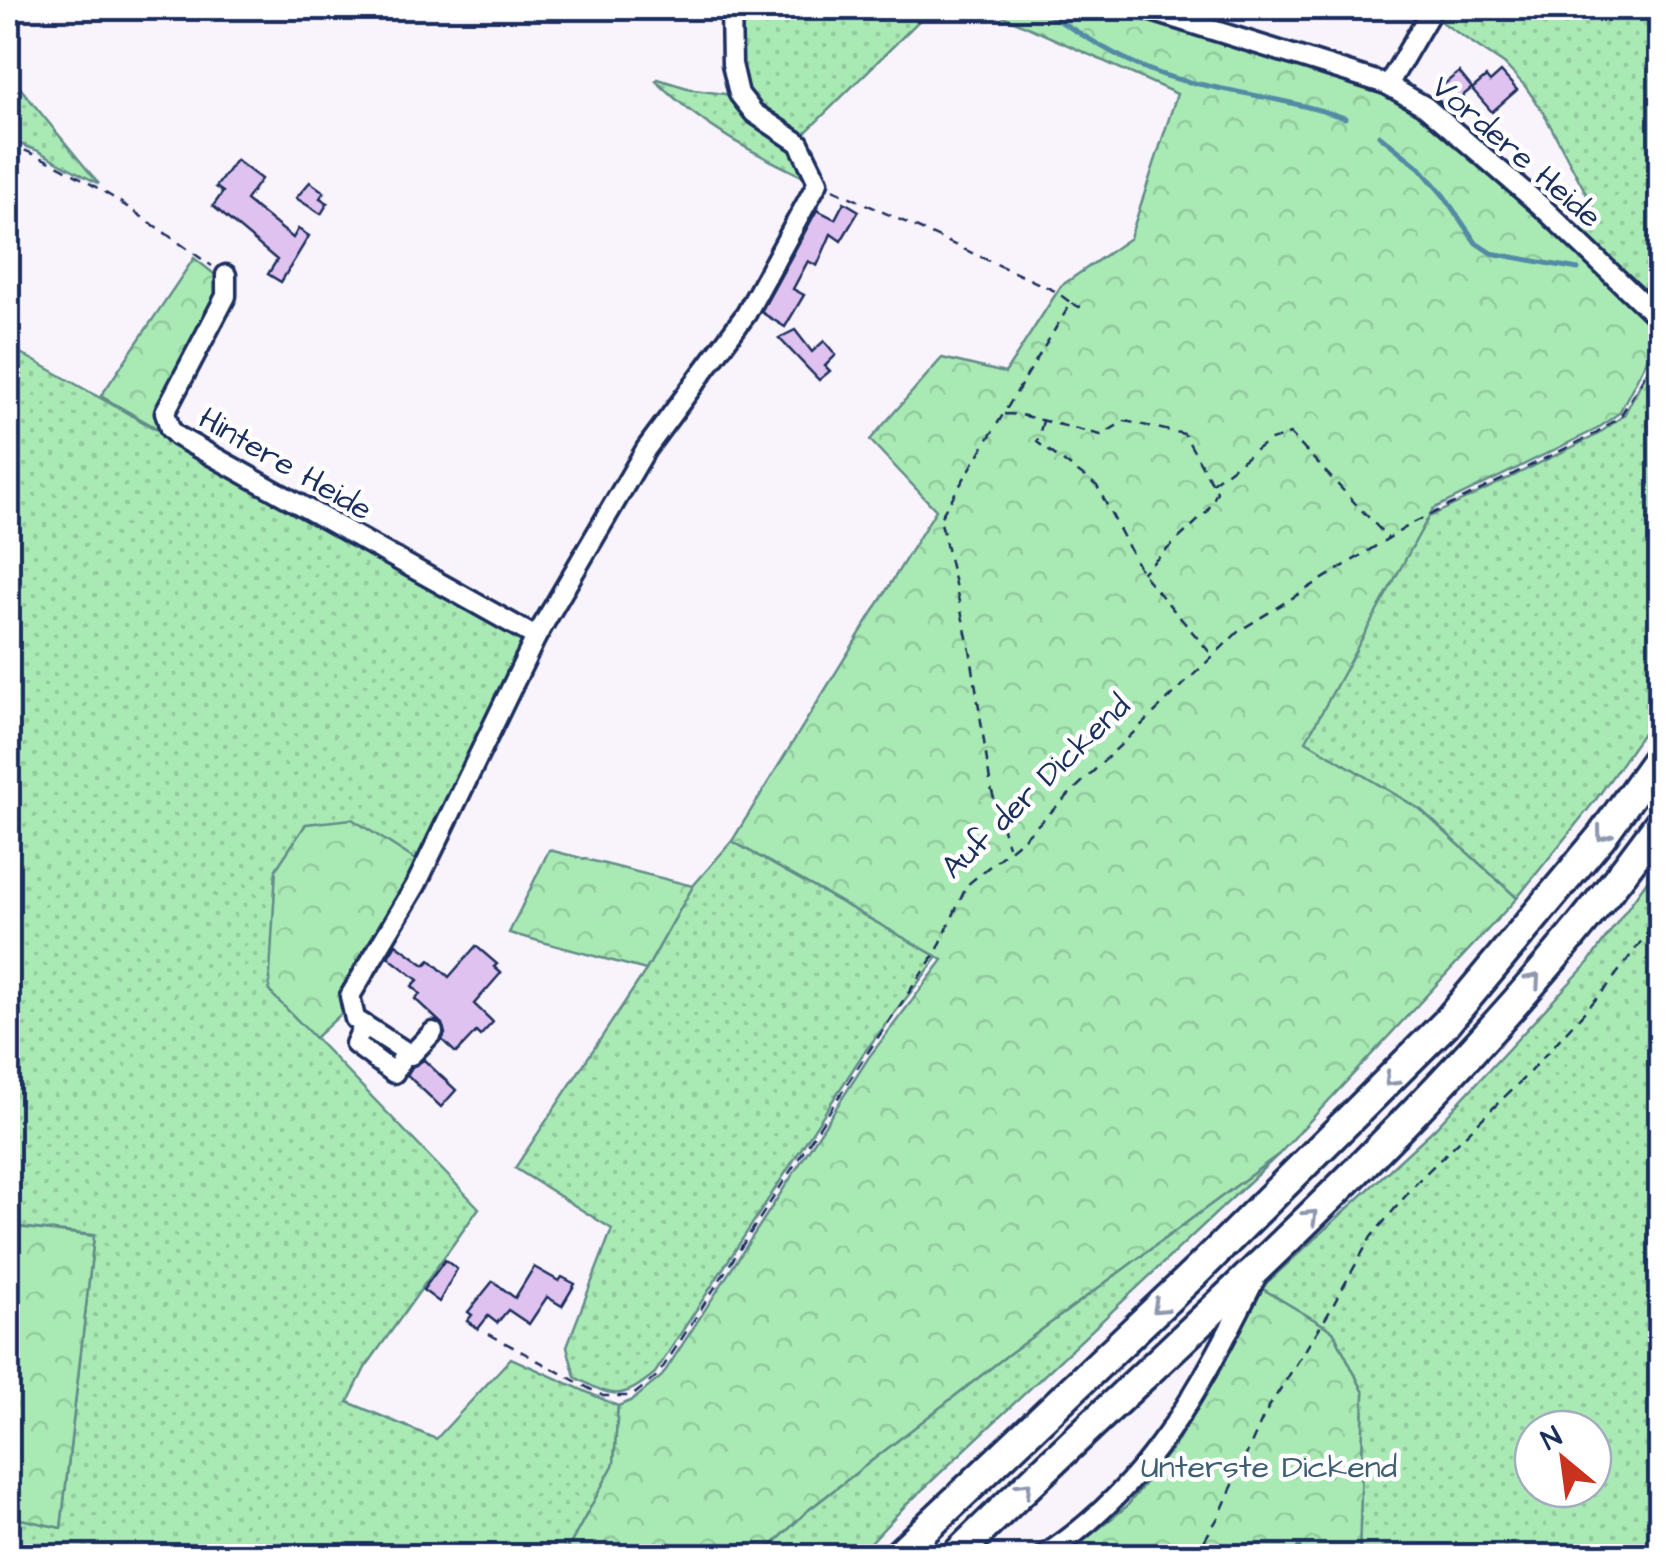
<svg xmlns="http://www.w3.org/2000/svg" width="1668" height="1564" font-family="'Architects Daughter',sans-serif">
<style>
.grass{fill:url(#grass-dots);stroke:#628c89;stroke-width:2.5;fill-rule:evenodd}
.forest{fill:url(#forest-crowns);stroke:#628c89;stroke-width:2.5}
.lines{fill:none;stroke-linecap:round;stroke-linejoin:round}
.stream{stroke:#538ba5;stroke-width:5}
.building{fill:#dfc2ef;stroke:#1b2f5e;stroke-width:2.5}
.minor-casing{stroke:#1b2f5e;stroke-width:25}
.highway-casing{stroke:#1b2f5e;stroke-width:35}
.path{stroke:#1b2f5e;stroke-width:2.5;stroke-dasharray:10 8;stroke-linecap:butt}
.minor{stroke:#fff;stroke-width:18}
.highway{stroke:#fff;stroke-width:28}
.oneway{stroke:#8d97ae}
.labels{text-anchor:middle;stroke-width:9;stroke-linejoin:round;paint-order:stroke}
.street-label{font-size:32px;fill:#1b2f5e;stroke:#fff}
.park-label{font-size:32px;fill:#3e5e74;stroke:#fff}
</style>
<defs>
<pattern id="grass-dots" width="8" height="8" patternUnits="userSpaceOnUse" patternTransform="scale(2.5)"><rect width="8" height="8" fill="#a9eab4"/><path d="M2 2h.1M6 6h.1" fill="none" stroke="#91c99d" stroke-width="1.8" stroke-linecap="round"/></pattern>
<pattern id="forest-crowns" width="20" height="18" patternUnits="userSpaceOnUse" patternTransform="scale(2.5)"><rect width="20" height="18" fill="#a9eab4"/><path d="M2 6a3 3 0 1 1 6 0M12 15a3 3 0 1 1 6 0" fill="none" stroke="#91c99d"/></pattern>
</defs>
<rect width="100%" height="100%" fill="#f9f3fc"/>
<filter id="ink" filterUnits="userSpaceOnUse"><feTurbulence type="fractalNoise" baseFrequency=".01" numOctaves="2"/><feDisplacementMap in="SourceGraphic" scale="20" xChannelSelector="R" yChannelSelector="G"/><feConvolveMatrix kernelMatrix="1 2 1 2 8 2 1 2 1" color-interpolation-filters="sRGB"/></filter>
<g filter="url(#ink)">
<g class="grass">
<polygon points="733,8 932,8 800,138 769,120 741,89"/>
<polygon points="1443,8 1660,8 1660,306 1579,232 1596,212 1543,112 1525,86 1504,64 1437,19"/>
<polygon points="8,73 99,184 36,150 8,140"/>
<path d="M658,79L694,90L732,95L794,147L808,179C746,149 707,130 656,81Z"/>
<polygon points="8,346 530,640 421,864 269,990 479,1208 365,1368 348,1402 436,1439 511,1358 618,1406 614,1464 564,1556 8,1556 8,1516 61,1528 94,1235 8,1226"/>
<polygon points="1660,347 1660,709 1597,798 1517,898 1421,810 1305,741 1427,518 1597,435 1624,415"/>
<path d="M732,841L938,957L863,1054L655,1373C621,1401 613,1398 575,1377L567,1346L612,1229L515,1168L646,970L693,886Z"/>
<path d="M1660,863V1556H1359L1364,1393L1333,1331L1261,1288L1435,1128L1588,963ZM1533,1429H1593V1489H1533Z"/>
<polygon points="1279,1154 904,1507 858,1556 761,1556 807,1511 1010,1353"/>
</g>
<g class="forest">
<polygon points="985,8 1127,8 1387,90 1423,112 1660,316 1660,335 1619,413 1597,429 1433,509 1306,741 1421,810 1517,898 1279,1154 1010,1353 807,1511 761,1556 564,1556 614,1464 618,1406 633,1400 662,1376 869,1057 943,960 732,841 936,510 870,440 942,358 1005,373 1061,286 1130,238 1177,94"/>
<polygon points="194,258 218,277 221,290 195,349 167,434 101,396"/>
<polygon points="352,819 428,868 340,1015 315,1038 269,991 276,869 306,824"/>
<polygon points="549,850 693,886 646,970 509,933"/>
<polygon points="8,1226 94,1236 61,1528 8,1516"/>
<polygon points="1261,1288 1333,1331 1364,1393 1359,1556 1065,1556 1127,1506 1177,1442"/>
</g>
<g class="lines">
<g class="stream">
<path d="M1038,8C1083,34 1126,66 1177,79C1233,93 1290,99 1345,118"/>
<polyline points="1379,135 1420,168 1444,196 1476,243 1491,253 1578,269"/>
<polyline points="1296,1556 1299,1547"/>
</g>
</g>
<g class="building">
<polygon points="1459,72 1472,88 1447,109 1432,94"/>
<polygon points="1501,72 1517,90 1492,112 1472,89 1486,77 1490,82"/>
<polygon points="236,160 261,179 246,200 293,238 298,229 309,236 281,282 268,274 277,260 213,206 223,192 216,187"/>
<polygon points="310,182 324,192 320,198 328,203 321,214 296,198"/>
<polygon points="844,202 859,211 841,241 831,234 817,266 808,261 793,289 804,295 785,327 761,312 817,210 835,219"/>
<polygon points="795,330 812,352 824,341 836,355 825,366 830,371 819,380 779,338"/>
<polygon points="396,944 425,965 430,960 449,977 476,946 497,964 494,967 501,973 474,1004 493,1022 480,1036 476,1032 456,1053 442,1040 445,1034 442,1024 415,999 420,994 412,986 418,980 388,957"/>
<polygon points="424,1060 456,1090 441,1107 407,1075 412,1067"/>
<polygon points="445,1260 457,1269 439,1302 423,1290"/>
<polygon points="534,1267 559,1281 562,1277 575,1284 562,1306 547,1297 529,1324 508,1310 497,1323 488,1316 478,1329 467,1321 472,1315 468,1312 493,1281 515,1298"/>
</g>
<g class="lines">
<g class="minor-casing">
<g id="minor">
<polyline points="1142,8 1386,84 1426,107 1541,206 1660,320"/>
<polyline points="1388,85 1433,8"/>
<polyline points="226,275 226,296 165,412 170,429 177,436 536,637"/>
<polyline points="364,1025 355,1044 394,1073 406,1052"/>
<polyline points="433,1032 411,1055 355,1019 350,996 416,885 536,637 646,449 746,314 818,182 799,143 754,113 739,94 732,64 731,8"/>
<path d="M1043,1556C1148,1489 1201,1387 1255,1279"/>
</g>
</g>
<g class="highway-casing">
<g id="highway">
<polyline points="897,1556 1198,1270 1446,1023 1601,837 1660,755"/>
<path d="M955,1556C1197,1318 1461,1099 1660,822"/>
</g>
</g>
<g class="path">
<path d="M8,144C82,170 147,221 212,266"/>
<polyline points="833,189 1055,291 1071,303 940,518 971,655 991,788 1008,846"/>
<polyline points="1072,303 1079,307 1084,305"/>
<polyline points="1004,414 1021,415 1101,435 1125,421 1184,434 1217,492 1207,512 1142,573"/>
<polyline points="1043,421 1037,442 1097,486 1142,573 1212,655"/>
<polyline points="1212,483 1268,441 1290,434 1388,538"/>
<polyline points="489,1334 603,1396 632,1396 658,1375 866,1055 937,951 967,885 1024,838 1239,631 1413,523 1597,433 1621,415 1660,350"/>
<polyline points="1195,1556 1219,1516 1265,1413 1327,1316 1371,1237 1419,1180 1525,1077 1607,987 1660,916"/>
</g>
<use href="#minor" class="minor"/>
<use href="#highway" class="highway"/>
</g>
<defs><path id="oneway-chevron" d="M-2-3.5L2.5 0L-2 3.5" fill="none" stroke-width="1.6" stroke-linecap="round" stroke-linejoin="round" transform="scale(2.5)"/></defs>
<g class="oneway">
<use href="#oneway-chevron" transform="translate(1603 834) rotate(127)"/>
<use href="#oneway-chevron" transform="translate(1534 980) rotate(-49)"/>
<use href="#oneway-chevron" transform="translate(1391 1080) rotate(134)"/>
<use href="#oneway-chevron" transform="translate(1311 1216) rotate(-44)"/>
<use href="#oneway-chevron" transform="translate(1159 1307) rotate(137)"/>
<use href="#oneway-chevron" transform="translate(1025 1488) rotate(-45)"/>
</g>
</g>
<g class="labels">
<g class="street-label">
<text transform="translate(1517 151) rotate(41)" y="11">Vordere Heide</text>
<text transform="translate(286 463) rotate(30)" y="11">Hintere Heide</text>
<text transform="translate(1035 786) rotate(-44)" y="11">Auf der Dickend</text>
</g>
<g class="park-label">
<text x="1269" y="1477">Unterste Dickend</text>
</g>
</g>
<rect width="1668" height="1564" fill="none" stroke="#fff" stroke-width="40"/>
<rect x="20" y="20" width="1628" height="1524" fill="none" stroke="#1b2f5e" stroke-width="4" filter="url(#ink)"/>
<g transform="translate(1563 1459) rotate(331)"><circle r="48" fill="#ffffff" stroke="#a4acbf" stroke-width="2.5"/>
<path d="M0-8L18 38L0 25L-18 38Z" fill="#c8321e"/>
<text y="-15" font-size="28" font-weight="bold" text-anchor="middle" fill="#1b2f5e">N</text>
</g>
</svg>
